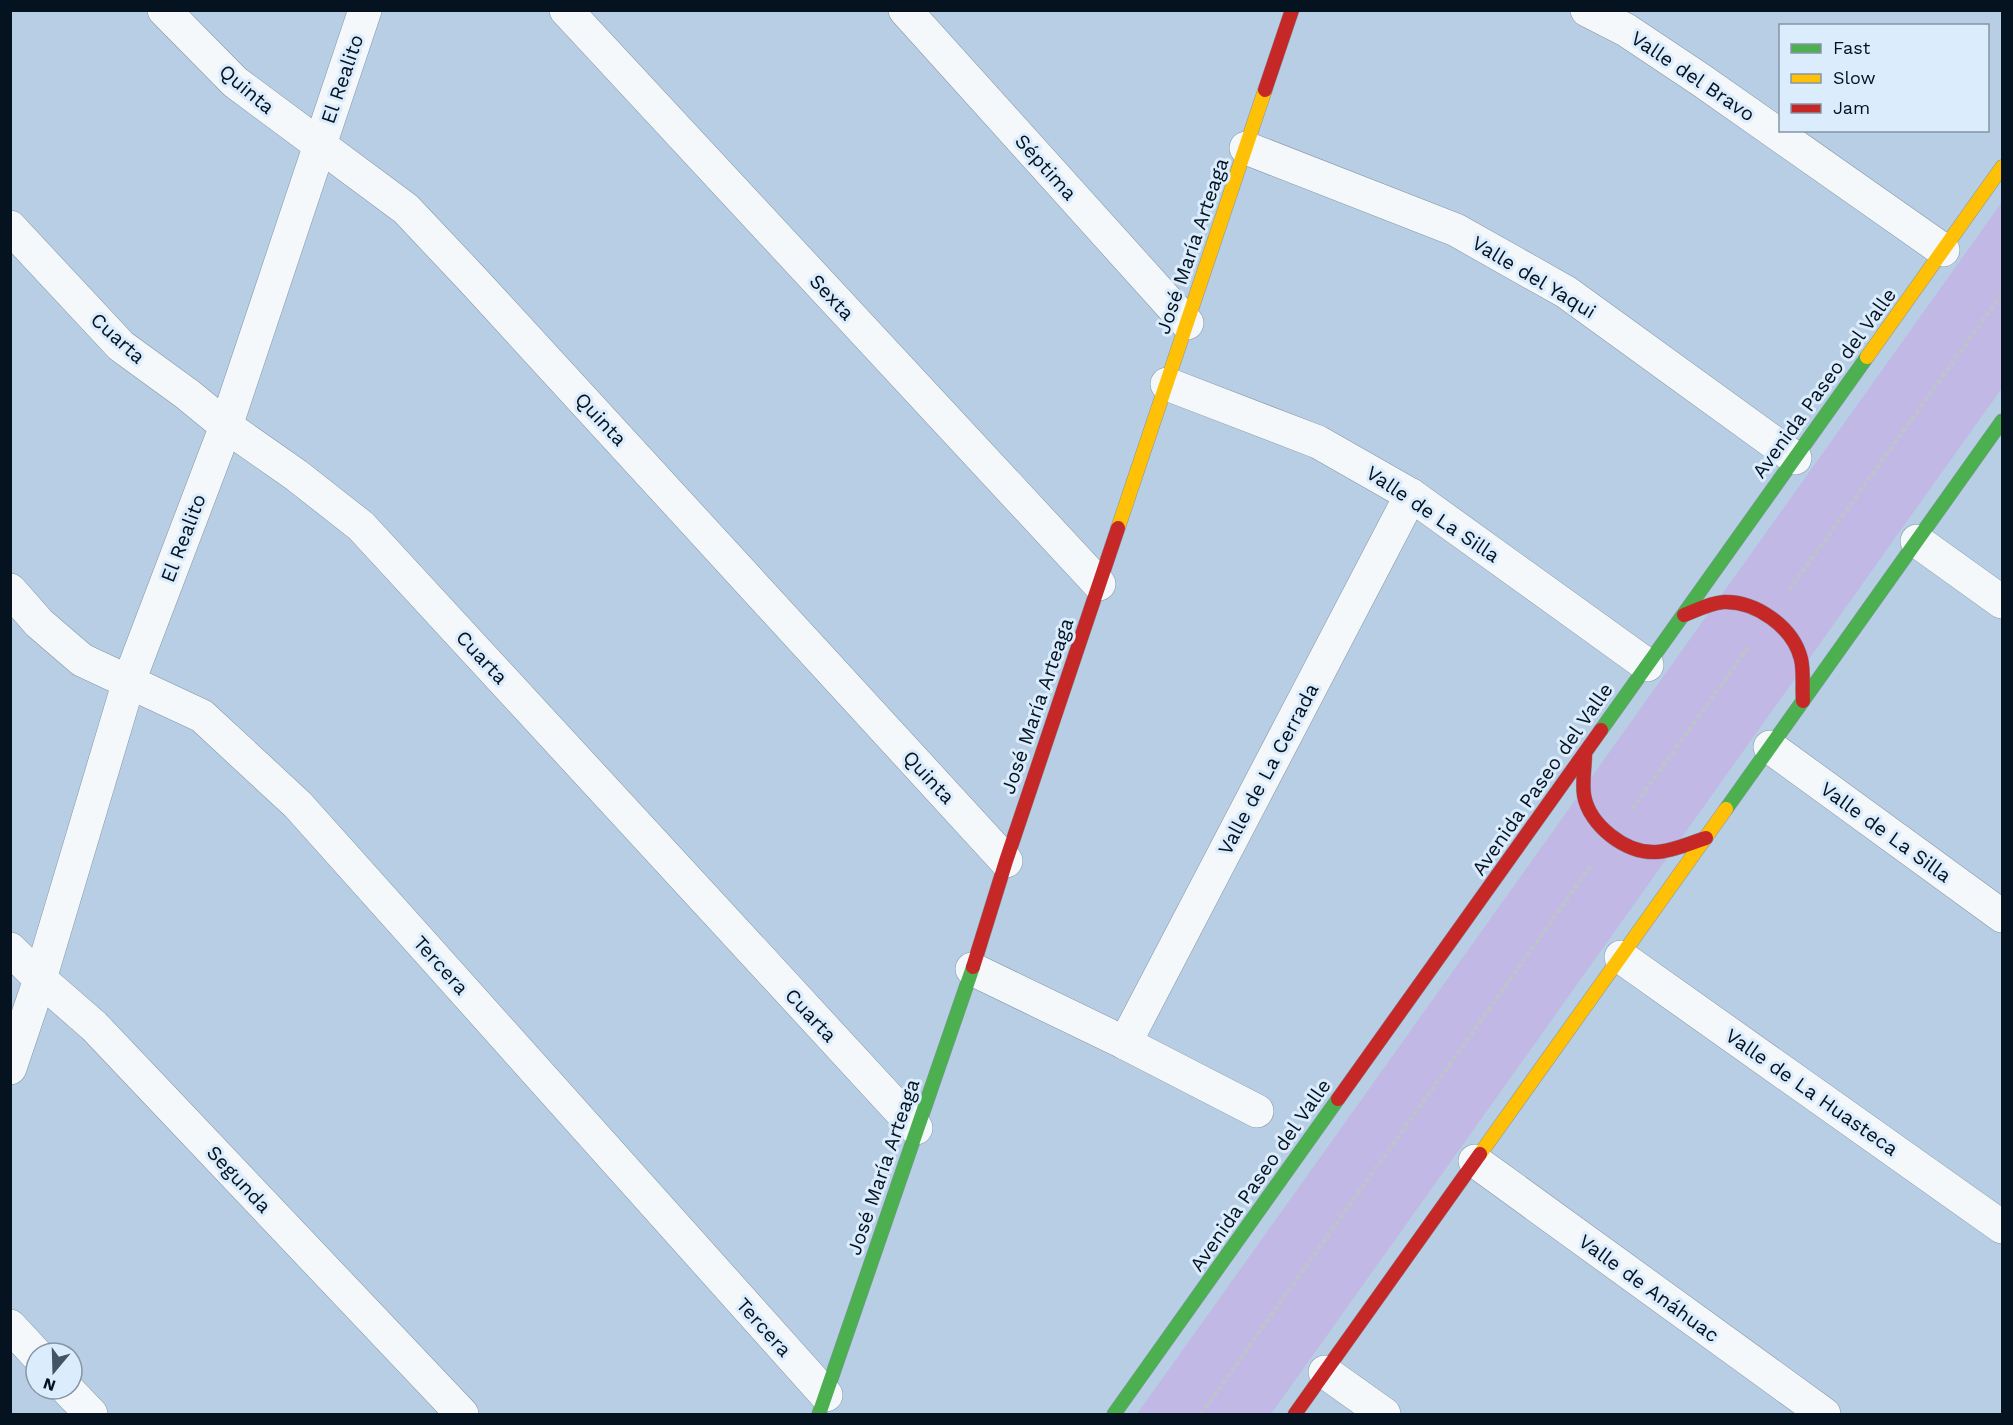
<svg xmlns="http://www.w3.org/2000/svg" width="2013" height="1425" font-family="'Work Sans',sans-serif">
<style>
.green{fill:#c1b8e6}
.lines{fill:none;stroke-linecap:round;stroke-linejoin:round}
.street-casing{stroke:#8495a6;stroke-width:34}
.fast-casing{stroke:#8495a6;stroke-width:15}
.slow-casing{stroke:#8495a6;stroke-width:15}
.jam-casing{stroke:#8495a6;stroke-width:15}
.path{stroke:#bec5ca;stroke-width:4;stroke-dasharray:4.5 3;stroke-linecap:butt}
.street{stroke:#f4f8fb;stroke-width:33}
.fast{stroke:#4caf50;stroke-width:14}
.slow{stroke:#ffc107;stroke-width:14}
.jam{stroke:#c62828;stroke-width:14}
.labels{text-anchor:middle;stroke-width:6;stroke-linejoin:round;paint-order:stroke}
.street-label{font-size:20px;fill:#051321;stroke:#dbecfd}
</style>
<rect width="100%" height="100%" fill="#b7cee4"/>
<polygon class="green" points="2002,202 2002,388 1271,1414 1137,1414"/>
<g class="lines">
<g class="street-casing">
<g id="street">
<polyline points="164,10 235,82 406,209 472,279 1006,861"/>
<polyline points="566,10 1099,584"/>
<polyline points="905,10 1187,323"/>
<polyline points="1587,10 1626,30 1701,80 1943,250"/>
<polyline points="1246,148 1456,230 1566,292 1795,458"/>
<polyline points="10,227 121,346 187,394 226,426 296,475 361,526 916,1128"/>
<polyline points="1167,384 1318,442 1411,495 1647,665"/>
<polyline points="1917,541 2002,602"/>
<polyline points="10,590 39,623 82,660 202,716 298,805 826,1395"/>
<polyline points="1770,747 2002,916"/>
<polyline points="10,949 40,979 94,1026 462,1414"/>
<polyline points="1621,957 2002,1227"/>
<polyline points="972,969 1125,1043 1257,1111"/>
<polyline points="1125,1043 1411,495"/>
<polyline points="10,1068 40,979 129,681 226,426 365,10"/>
<polyline points="1475,1161 1824,1414"/>
<polyline points="10,1326 36,1354"/>
<polyline points="1325,1372 1384,1414"/>
<polyline points="67,1389 91,1414"/>
</g>
</g>
<g class="fast-casing">
<g id="fast">
<polyline points="1601,730 1867,357"/>
<polyline points="1726,809 2002,421"/>
<polyline points="819,1414 973,967"/>
<polyline points="1114,1414 1338,1099"/>
</g>
</g>
<g class="slow-casing">
<g id="slow">
<polyline points="1867,357 2002,167"/>
<polyline points="1118,528 1265,90"/>
<polyline points="1480,1154 1726,809"/>
</g>
</g>
<g class="jam-casing">
<g id="jam">
<polyline points="1265,90 1292,10"/>
<path d="M1684,615C1697,610 1710,603 1724,602C1756,601 1793,627 1801,659C1804,672 1802,687 1803,701"/>
<path d="M1585,753C1585,767 1582,781 1584,795C1589,825 1626,854 1656,852C1673,851 1690,843 1706,838"/>
<polyline points="973,967 1006,861 1118,528"/>
<polyline points="1338,1099 1601,730"/>
<polyline points="1295,1414 1480,1154"/>
</g>
</g>
<g class="path">
<polyline points="1789,590 2002,294"/>
<polyline points="1632,809 1750,645"/>
<polyline points="1201,1414 1592,864"/>
</g>
<use href="#street" class="street"/>
<use href="#fast" class="fast"/>
<use href="#slow" class="slow"/>
<use href="#jam" class="jam"/>
</g>
<g class="labels">
<g class="street-label">
<text transform="translate(1693 76) rotate(34)" y="7">Valle del Bravo</text>
<text transform="translate(342 79) rotate(-71)" y="7">El Realito</text>
<text transform="translate(247 89) rotate(40)" y="7">Quinta</text>
<text transform="translate(1046 167) rotate(48)" y="7">Séptima</text>
<text transform="translate(1192 246) rotate(-71)" y="7">José María Arteaga</text>
<text transform="translate(1534 277) rotate(31)" y="7">Valle del Yaqui</text>
<text transform="translate(832 297) rotate(47)" y="7">Sexta</text>
<text transform="translate(118 338) rotate(42)" y="7">Cuarta</text>
<text transform="translate(1824 383) rotate(-54)" y="7">Avenida Paseo del Valle</text>
<text transform="translate(601 419) rotate(47)" y="7">Quinta</text>
<text transform="translate(1433 514) rotate(34)" y="7">Valle de La Silla</text>
<text transform="translate(183 538) rotate(-69)" y="7">El Realito</text>
<text transform="translate(482 657) rotate(47)" y="7">Cuarta</text>
<text transform="translate(1037 706) rotate(-71)" y="7">José María Arteaga</text>
<text transform="translate(1268 769) rotate(-62)" y="7">Valle de La Cerrada</text>
<text transform="translate(929 777) rotate(47)" y="7">Quinta</text>
<text transform="translate(1542 779) rotate(-55)" y="7">Avenida Paseo del Valle</text>
<text transform="translate(1886 832) rotate(36)" y="7">Valle de La Silla</text>
<text transform="translate(441 965) rotate(48)" y="7">Tercera</text>
<text transform="translate(811 1015) rotate(47)" y="7">Cuarta</text>
<text transform="translate(1812 1092) rotate(35)" y="7">Valle de La Huasteca</text>
<text transform="translate(883 1167) rotate(-71)" y="7">José María Arteaga</text>
<text transform="translate(1260 1175) rotate(-55)" y="7">Avenida Paseo del Valle</text>
<text transform="translate(239 1179) rotate(47)" y="7">Segunda</text>
<text transform="translate(1649 1288) rotate(36)" y="7">Valle de Anáhuac</text>
<text transform="translate(764 1327) rotate(48)" y="7">Tercera</text>
</g>
</g>
<rect width="2013" height="1425" fill="none" stroke="#051321" stroke-width="24"/>
<rect x="1779" y="24" width="210" height="108" fill="#dbecfd" stroke="#8595a5" stroke-width="1.5"/>
<rect x="1791" y="44" width="30" height="9" fill="#4caf50" stroke="#8595a5" stroke-width="1.5"/>
<text x="1833" y="54" font-size="18" fill="#051321">Fast</text>
<rect x="1791" y="74" width="30" height="9" fill="#ffc107" stroke="#8595a5" stroke-width="1.5"/>
<text x="1833" y="84" font-size="18" fill="#051321">Slow</text>
<rect x="1791" y="104" width="30" height="9" fill="#c62828" stroke="#8595a5" stroke-width="1.5"/>
<text x="1833" y="114" font-size="18" fill="#051321">Jam</text>
<g transform="translate(54 1371) rotate(199)"><circle r="28" fill="#dbecfd" stroke="#8595a5" stroke-width="1.5"/>
<path d="M0-4.5L10 22L0 15L-10 22Z" fill="#435465"/>
<text y="-9" font-size="16" font-weight="bold" text-anchor="middle" fill="#051321">N</text>
</g>
</svg>
